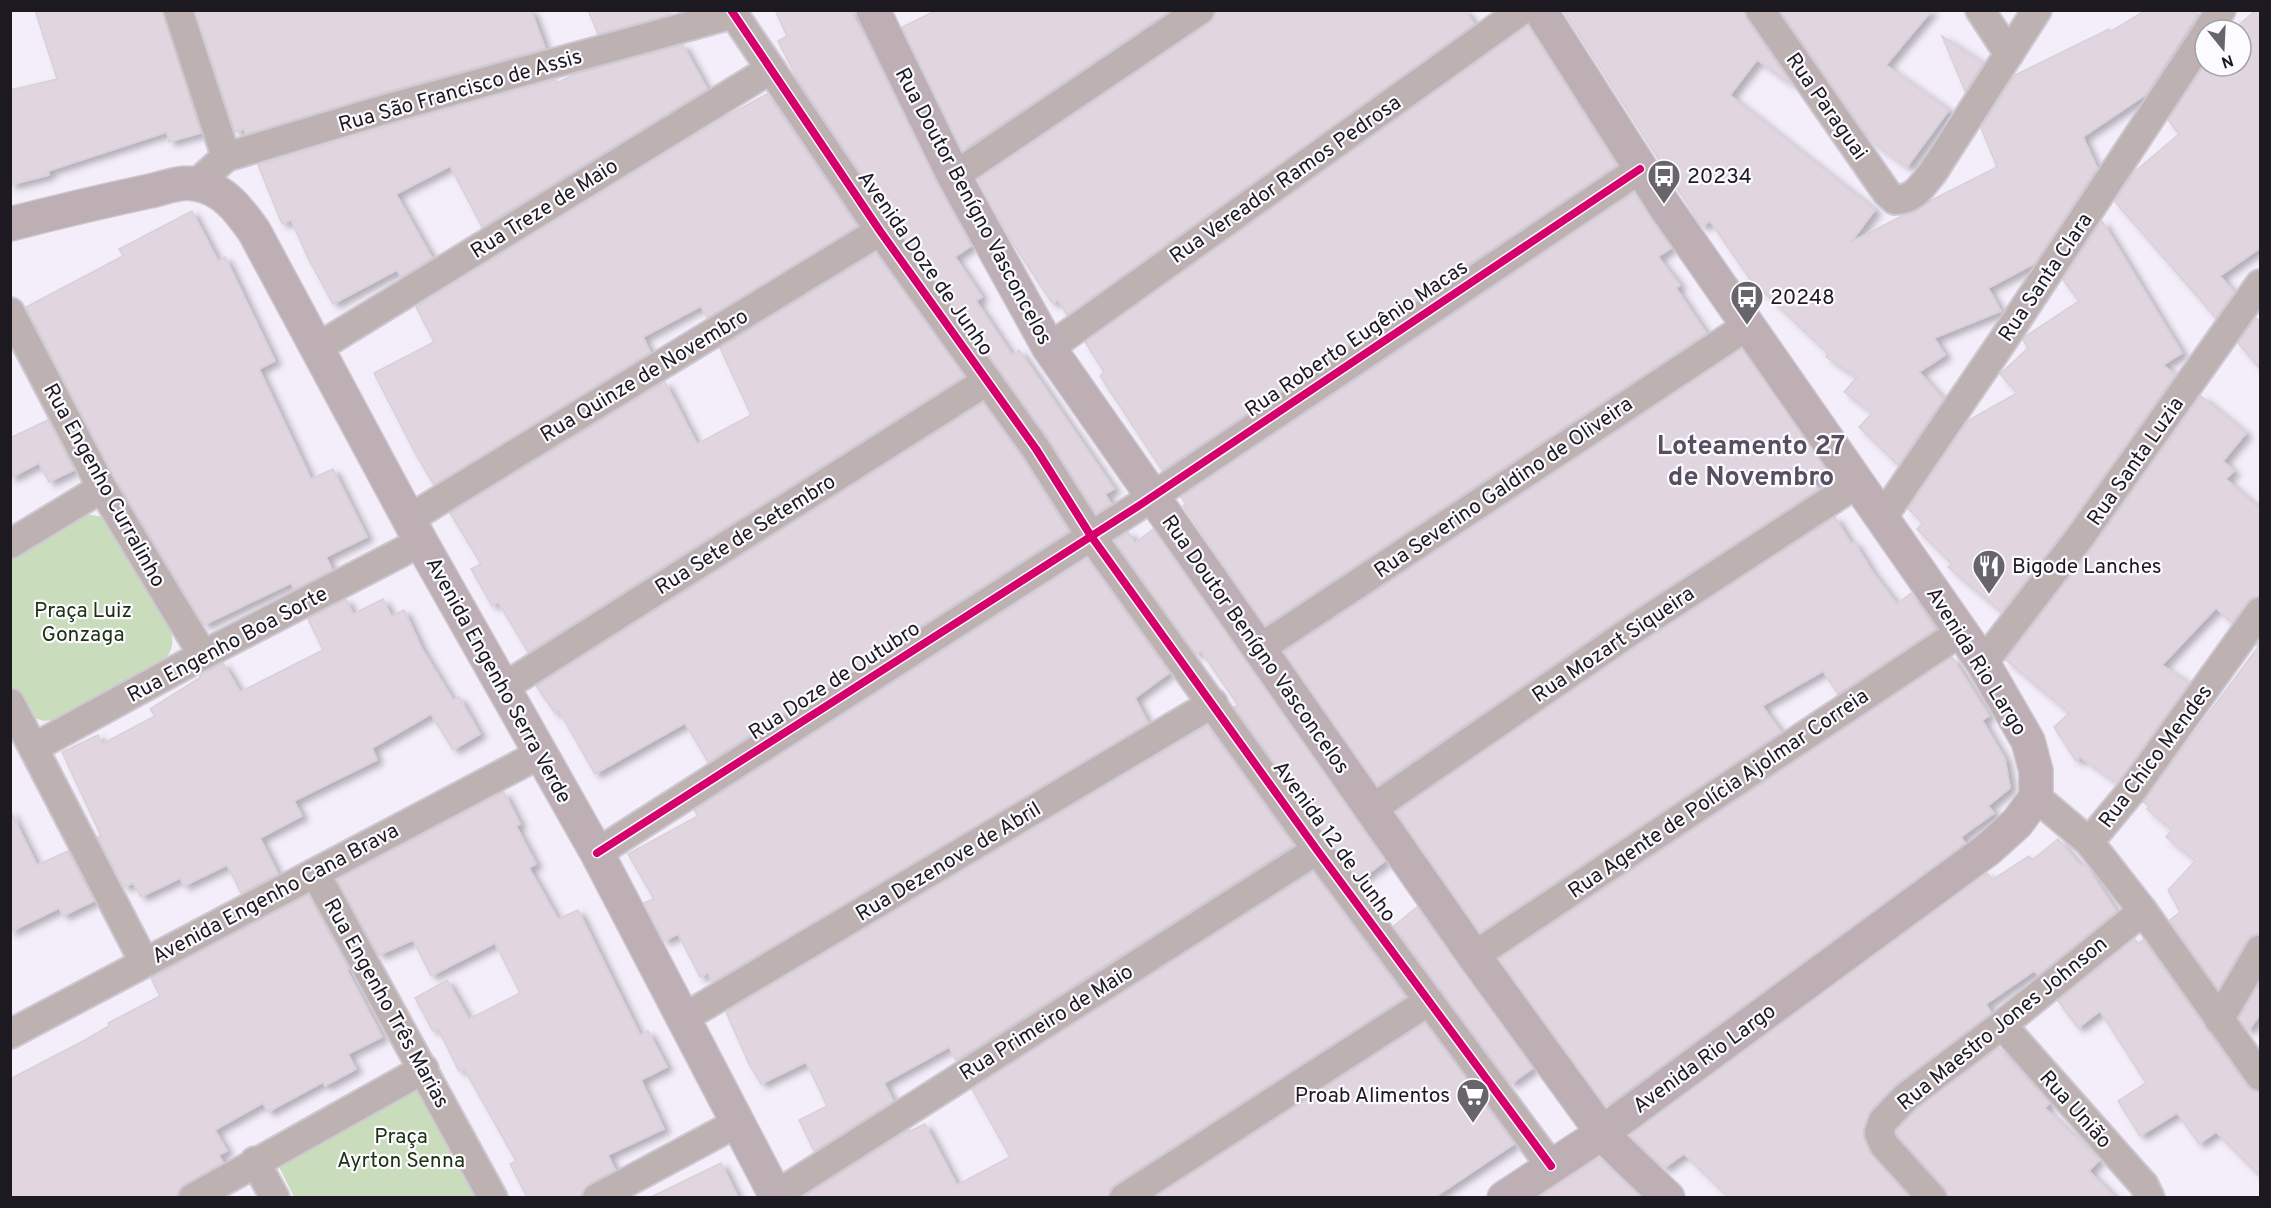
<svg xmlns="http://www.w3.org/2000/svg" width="2271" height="1208" font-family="Overpass,sans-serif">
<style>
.green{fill:#c9ddbc}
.building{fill:#e1d5e0;stroke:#d7d1d8;stroke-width:1.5;filter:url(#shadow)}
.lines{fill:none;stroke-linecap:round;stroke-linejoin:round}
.street-casing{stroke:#cdc8d2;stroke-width:32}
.secondary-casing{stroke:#cdc8d2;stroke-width:36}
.street{stroke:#bdb1b2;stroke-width:28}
.secondary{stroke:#bdafb3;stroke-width:33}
.cycleway-casing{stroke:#fcfbff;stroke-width:11}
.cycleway{stroke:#d6006c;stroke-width:8}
.labels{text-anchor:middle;stroke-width:4.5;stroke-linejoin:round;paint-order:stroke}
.street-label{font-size:21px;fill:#1d1920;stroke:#fcfbff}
.poi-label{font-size:21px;fill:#1d1920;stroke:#fcfbff;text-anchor:start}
.park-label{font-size:21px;fill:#203212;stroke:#fcfbff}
.district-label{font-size:27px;font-weight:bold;fill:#574f60;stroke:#fcfbff}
</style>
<defs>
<filter id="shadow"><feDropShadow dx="6" dy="4" stdDeviation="3" flood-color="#0004"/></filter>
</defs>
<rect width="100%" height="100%" fill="#f4eefa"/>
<g class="green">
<path d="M85,514L104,517L114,527L171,632C175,647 170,656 158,664L60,719L44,721L34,718L20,702L11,684L10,555Z"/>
<polygon points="416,1085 484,1197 294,1197 277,1163"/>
</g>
<g class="building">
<polygon points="35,10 162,10 201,133 169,142 167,132 48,171 49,175 10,185 10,90 57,79"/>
<polygon points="196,10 531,10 545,48 382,93 246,134 244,129 235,132"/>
<polygon points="588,10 665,10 667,15 598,34"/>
<polygon points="775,10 850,10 868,43 937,184 971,246 955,257 982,297 976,301 1012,355 1019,350 1114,489 1105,494 1111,504 1096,513 1049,439 894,222 797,78 778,41 787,36"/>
<polygon points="937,10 1170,10 962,150 902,27"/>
<polygon points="1216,10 1465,10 1474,24 1067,315 1058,300 1052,303 1012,242 978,180 1209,24 1215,18"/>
<polygon points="1563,10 1744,10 1746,19 1792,85 1757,60 1730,95 1875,210 1851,242 1902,216 1915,212 1930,201 1997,167 1981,128 2015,75 2109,29 2110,32 2146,10 2192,10 2196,17 2145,95 2083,137 2097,168 2034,264 1988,288 2001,311 1934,338 1945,355 1919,372 1943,399 1898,465 1859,427 1872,413 1844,392 1857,377 1826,357 1828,354 1749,278 1710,221 1702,227"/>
<polygon points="1780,10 1932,10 1886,65 1949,110 1907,167 1872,142"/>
<polygon points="2256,10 2260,10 2260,248 2220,276 2234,292 2216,318 2115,202 2133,173 2179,134 2168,120 2205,65 2241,66 2241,30 2233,30"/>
<polygon points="1528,26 1616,165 1162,470 1100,376 1104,372 1085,342"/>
<polygon points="1942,36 1983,63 1965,91"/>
<polygon points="683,45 707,89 482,227 450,166 396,194 432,258 401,277 397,270 333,304 308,258 291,220 282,224 258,165 391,125 556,80 557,83 575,74"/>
<polygon points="767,94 857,226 707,318 701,306 643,337 650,352 434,485 415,453 374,373 434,342 416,307 725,117"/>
<polygon points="1634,193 1671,248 1658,257 1680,285 1676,288 1706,333 1265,625 1183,506 1186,504 1181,497"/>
<polygon points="192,211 218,261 225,257 275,361 259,369 311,479 333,469 367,537 326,557 332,570 294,589 291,583 204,625 119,484 26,307 123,256 119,249"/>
<polygon points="2102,221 2182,353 2163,365 2175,375 2067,527 2001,612 1948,567 1952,564 1917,529 1923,523 1908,509 1969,420 2017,393 2000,374 2028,348 2023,340 2026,336 2079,301 2063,280"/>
<polygon points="876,253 964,376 528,652 498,602 492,606 471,569 481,564 450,513 665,382 697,444 751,415 720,348"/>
<polygon points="2256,318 2260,322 2260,369 2238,343"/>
<polygon points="1742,349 1827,471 1813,481 1818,489 1626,614 1377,785 1284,652"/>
<polygon points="2201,396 2246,433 2223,461 2234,471 2226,479 2260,509 2260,596 2253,597 2247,602 2232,623 2216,608 2162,665 2189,683 2117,783 2080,757 2076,761 2054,727 2069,713 2006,660 2093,547"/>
<polygon points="983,403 1022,458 1068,531 708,762 685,723 595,774 559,711 556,714 536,686"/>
<polygon points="48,420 74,470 49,482 39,463 10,478 10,438"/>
<polygon points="1835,517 1851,544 1854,542 1873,573 1897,604 1911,593 1935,629 1838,694 1823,671 1762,706 1781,732 1480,932 1396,812 1644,642"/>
<polygon points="1153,529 1385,861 1360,880 1234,707 1238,705 1201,651 1196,654 1115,541 1128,532 1135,543"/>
<polygon points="1087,559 1169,673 1135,698 1148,723 712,982 708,973 700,977 678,934 664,941 644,903 654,899 628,854 698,816 694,810"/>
<polygon points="346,599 353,614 383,599 391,616 404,610 422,649 453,700 459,697 480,734 453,750 431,714 372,748 377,760 294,801 302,816 260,838 278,874 241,893 227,865 184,886 180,878 141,897 133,883 124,887 98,837 101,836 62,752 98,735 102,744 155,716 150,709 201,677 200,676 223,663 240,692 323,650 308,619"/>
<polygon points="2260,640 2260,934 2252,935 2246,942 2218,989 2170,920 2180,912 2168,890 2195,861 2166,837 2172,830 2147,809 2149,806 2143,802 2258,647 2256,645"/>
<polygon points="1952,657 1989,716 1982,720 2005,759 2010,788 1988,806 1994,813 1961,837 1965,843 1606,1106 1499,959"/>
<polygon points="1207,726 1293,845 956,1060 949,1047 884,1083 893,1101 814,1151 799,1120 827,1106 806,1062 761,1084 749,1064 726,1012"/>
<polygon points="504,792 520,824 516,826 536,864 529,868 558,919 578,910 640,1035 648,1031 667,1067 641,1080 664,1129 608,1155 615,1170 589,1184 583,1190 581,1197 527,1197 510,1164 516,1161 464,1069 459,1071 438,1029 433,1031 415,998 447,980 469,1019 520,993 495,943 431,976 413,940 379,955 337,880"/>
<polygon points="10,810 37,865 68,851 94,901 63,916 59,908 10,932"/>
<polygon points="2058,839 2081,866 2085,864 2116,911 2038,975 2034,971 1986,1004 1991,1013 1896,1084 1871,1110 1863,1129 1864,1139 1869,1151 1909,1197 1728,1197 1684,1154 1664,1168 1630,1135 1987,873 1992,880 2029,856 2032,860"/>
<polygon points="1313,872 1405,997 1115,1184 1110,1190 1108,1197 803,1197 909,1130 910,1131 925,1124 957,1185 1010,1157 972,1089"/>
<polygon points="308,895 349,969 347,970 382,1037 348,1054 356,1069 325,1086 323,1082 268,1112 263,1103 215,1130 227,1151 219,1155 223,1163 185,1184 179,1189 177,1197 10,1197 10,1079 85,1040 109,1026 108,1023 160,996 151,978"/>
<polygon points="1417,907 1533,1068 1511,1084 1394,926"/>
<polygon points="2135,939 2138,944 2143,940 2247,1086 2253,1091 2260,1092 2260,1176 2216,1132 2199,1144 2177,1113 2140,1136 2118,1101 2146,1083 2100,1011 2078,1028 2058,1001"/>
<polygon points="2260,982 2260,1015 2248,1031 2239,1018"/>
<polygon points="1425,1023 1514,1144 1435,1197 1155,1197"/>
<polygon points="1999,1048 2049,1103 2045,1108 2099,1160 2089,1171 2115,1197 1948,1197 1944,1187 1898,1136 1897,1130 1917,1109"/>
<polygon points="1599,1158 1640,1197 1539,1197"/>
<polygon points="721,1163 738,1197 651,1197"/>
</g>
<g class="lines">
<g class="street-casing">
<g id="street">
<polyline points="178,10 226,157"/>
<polyline points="731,10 880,231 1036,449 1091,536 1317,850 1551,1166"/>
<path d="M1760,10L1887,193L1895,200C1914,200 1922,186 1933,172L2037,10"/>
<polyline points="1980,10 2009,54"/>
<polyline points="2208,30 2221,10"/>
<polyline points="954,176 1200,10"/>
<polyline points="196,184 226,157 386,109 733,14"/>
<polyline points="10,312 102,488 203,655"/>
<polyline points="317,348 771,69"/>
<polyline points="1049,348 1522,10"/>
<polyline points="1882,518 2004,339 2205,35"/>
<polyline points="409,519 880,231"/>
<polyline points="10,544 102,488"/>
<polyline points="1259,649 1747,326"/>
<polyline points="1983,663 2080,537 2260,284"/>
<polyline points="504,687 987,381"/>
<polyline points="10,703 144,962"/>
<polyline points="35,747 203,655 421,542"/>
<polyline points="2036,797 2089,842 2133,789 2260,612"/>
<polyline points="1372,809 1635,628 1856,484"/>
<polyline points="2089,842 2143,911 2260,1076"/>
<polyline points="597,853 1140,505 1640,169"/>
<polyline points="315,873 493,1198"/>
<polyline points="1474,956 1962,631"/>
<polyline points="682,1019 1213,703"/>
<polyline points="2219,1020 2260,950"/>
<polyline points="2002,1025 2134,1174 2144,1185 2150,1198"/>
<polyline points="10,1034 540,754"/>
<polyline points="255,1161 275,1198"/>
<polyline points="776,1195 1317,850"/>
<polyline points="193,1198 424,1069"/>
<polyline points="597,1198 737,1123"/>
<polyline points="1124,1198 1429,1001"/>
<polyline points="1932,1198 1884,1145 1879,1133 1883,1121 1906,1097 2002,1025 2143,911"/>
</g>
</g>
<g class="secondary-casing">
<g id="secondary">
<polyline points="873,10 954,176 1049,348 1474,956 1591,1117 1610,1142 1668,1198"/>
<path d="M10,224C57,212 103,201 150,191C164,188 180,181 195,184C223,188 239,210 254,231L421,542L597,853L777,1198"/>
<polyline points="1504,1198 1595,1138 1987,850 2017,823 2036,797 2036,771 2028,741 1983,663 1664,205 1540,10"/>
</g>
</g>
<use href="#street" class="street"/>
<use href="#secondary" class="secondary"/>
<g class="cycleway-casing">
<g id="cycleway">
<polyline points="731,10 880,231 1036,449 1091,536 1317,850 1551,1166"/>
<polyline points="597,853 1140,505 1640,169"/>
</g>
</g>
<use href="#cycleway" class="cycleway"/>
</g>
<defs>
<g id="bus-pin" transform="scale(1.725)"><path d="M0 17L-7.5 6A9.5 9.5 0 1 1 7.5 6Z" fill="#68646c" stroke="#fcfbff"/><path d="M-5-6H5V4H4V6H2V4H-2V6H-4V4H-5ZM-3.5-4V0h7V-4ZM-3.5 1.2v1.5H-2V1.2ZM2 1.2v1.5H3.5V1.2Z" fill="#fff"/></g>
<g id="restaurant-pin" transform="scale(1.725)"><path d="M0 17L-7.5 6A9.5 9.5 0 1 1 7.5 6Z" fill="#68646c" stroke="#fcfbff"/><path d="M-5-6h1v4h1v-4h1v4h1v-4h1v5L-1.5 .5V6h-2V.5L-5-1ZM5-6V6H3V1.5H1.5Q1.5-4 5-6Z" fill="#fff"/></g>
<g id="supermarket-pin" transform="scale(1.725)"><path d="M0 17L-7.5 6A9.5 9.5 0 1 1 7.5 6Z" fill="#68646c" stroke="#fcfbff"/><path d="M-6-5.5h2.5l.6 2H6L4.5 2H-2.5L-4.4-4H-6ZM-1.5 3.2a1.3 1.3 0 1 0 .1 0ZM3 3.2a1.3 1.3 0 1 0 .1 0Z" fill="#fff"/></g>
</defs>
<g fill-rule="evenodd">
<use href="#bus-pin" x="1664" y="176"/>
<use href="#bus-pin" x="1747" y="297"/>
<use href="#restaurant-pin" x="1989" y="566"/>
<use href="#supermarket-pin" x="1473" y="1095"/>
</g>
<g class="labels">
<g class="street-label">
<text transform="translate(460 90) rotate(-16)" y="7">Rua São Francisco de Assis</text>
<text transform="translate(1827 106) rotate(55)" y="7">Rua Paraguai</text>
<text transform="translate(1285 179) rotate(-35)" y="7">Rua Vereador Ramos Pedrosa</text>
<text transform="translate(974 206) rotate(62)" y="7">Rua Doutor Benígno Vasconcelos</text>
<text transform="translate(544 208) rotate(-32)" y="7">Rua Treze de Maio</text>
<text transform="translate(926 263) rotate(55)" y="7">Avenida Doze de Junho</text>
<text transform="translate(2045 277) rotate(-56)" y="7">Rua Santa Clara</text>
<text transform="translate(1356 338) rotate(-34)" y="7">Rua Roberto Eugênio Macas</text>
<text transform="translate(644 375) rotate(-31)" y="7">Rua Quinze de Novembro</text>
<text transform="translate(2135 461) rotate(-55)" y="7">Rua Santa Luzia</text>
<text transform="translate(105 485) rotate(61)" y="7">Rua Engenho Curralinho</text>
<text transform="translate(1503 487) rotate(-34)" y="7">Rua Severino Galdino de Oliveira</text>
<text transform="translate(745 534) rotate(-32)" y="7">Rua Sete de Setembro</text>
<text transform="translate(227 644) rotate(-28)" y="7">Rua Engenho Boa Sorte</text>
<text transform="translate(1256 644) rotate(55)" y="7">Rua Doutor Benígno Vasconcelos</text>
<text transform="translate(1613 644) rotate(-34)" y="7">Rua Mozart Siqueira</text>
<text transform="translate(1977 661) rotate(58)" y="7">Avenida Rio Largo</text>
<text transform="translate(499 680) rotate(61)" y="7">Avenida Engenho Serra Verde</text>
<text transform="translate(834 680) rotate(-33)" y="7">Rua Doze de Outubro</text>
<text transform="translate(2155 756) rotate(-53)" y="7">Rua Chico Mendes</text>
<text transform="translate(1718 793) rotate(-34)" y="7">Rua Agente de Polícia Ajolmar Correia</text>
<text transform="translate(1335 841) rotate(54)" y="7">Avenida 12 de Junho</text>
<text transform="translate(948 861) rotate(-31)" y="7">Rua Dezenove de Abril</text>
<text transform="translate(275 893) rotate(-28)" y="7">Avenida Engenho Cana Brava</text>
<text transform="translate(387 1003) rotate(61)" y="7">Rua Engenho Três Marias</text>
<text transform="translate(1046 1022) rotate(-32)" y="7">Rua Primeiro de Maio</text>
<text transform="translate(2002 1023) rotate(-39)" y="7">Rua Maestro Jones Johnson</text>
<text transform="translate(1704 1058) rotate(-36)" y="7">Avenida Rio Largo</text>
<text transform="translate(2076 1109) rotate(48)" y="7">Rua União</text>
</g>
<g class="poi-label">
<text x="1687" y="183">20234</text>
<text x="1770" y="304">20248</text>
<text x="2012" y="573">Bigode Lanches</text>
<text x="1450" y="1102" text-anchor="end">Proab Alimentos</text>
</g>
<g class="park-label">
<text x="83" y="617">Praça Luiz<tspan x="83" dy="24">Gonzaga</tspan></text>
<text x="401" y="1143">Praça<tspan x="401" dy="24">Ayrton Senna</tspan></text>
</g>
<g class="district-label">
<text x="1751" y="454">Loteamento 27<tspan x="1751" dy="31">de Novembro</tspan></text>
</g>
</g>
<rect width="2271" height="1208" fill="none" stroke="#1d1920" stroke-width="24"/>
<g transform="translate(2223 48) rotate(162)"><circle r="28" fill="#fcfbff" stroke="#a3a1a6" stroke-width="1.5"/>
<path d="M0-4.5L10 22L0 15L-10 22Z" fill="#68646c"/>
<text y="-9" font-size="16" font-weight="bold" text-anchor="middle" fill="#1d1920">N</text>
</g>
</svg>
